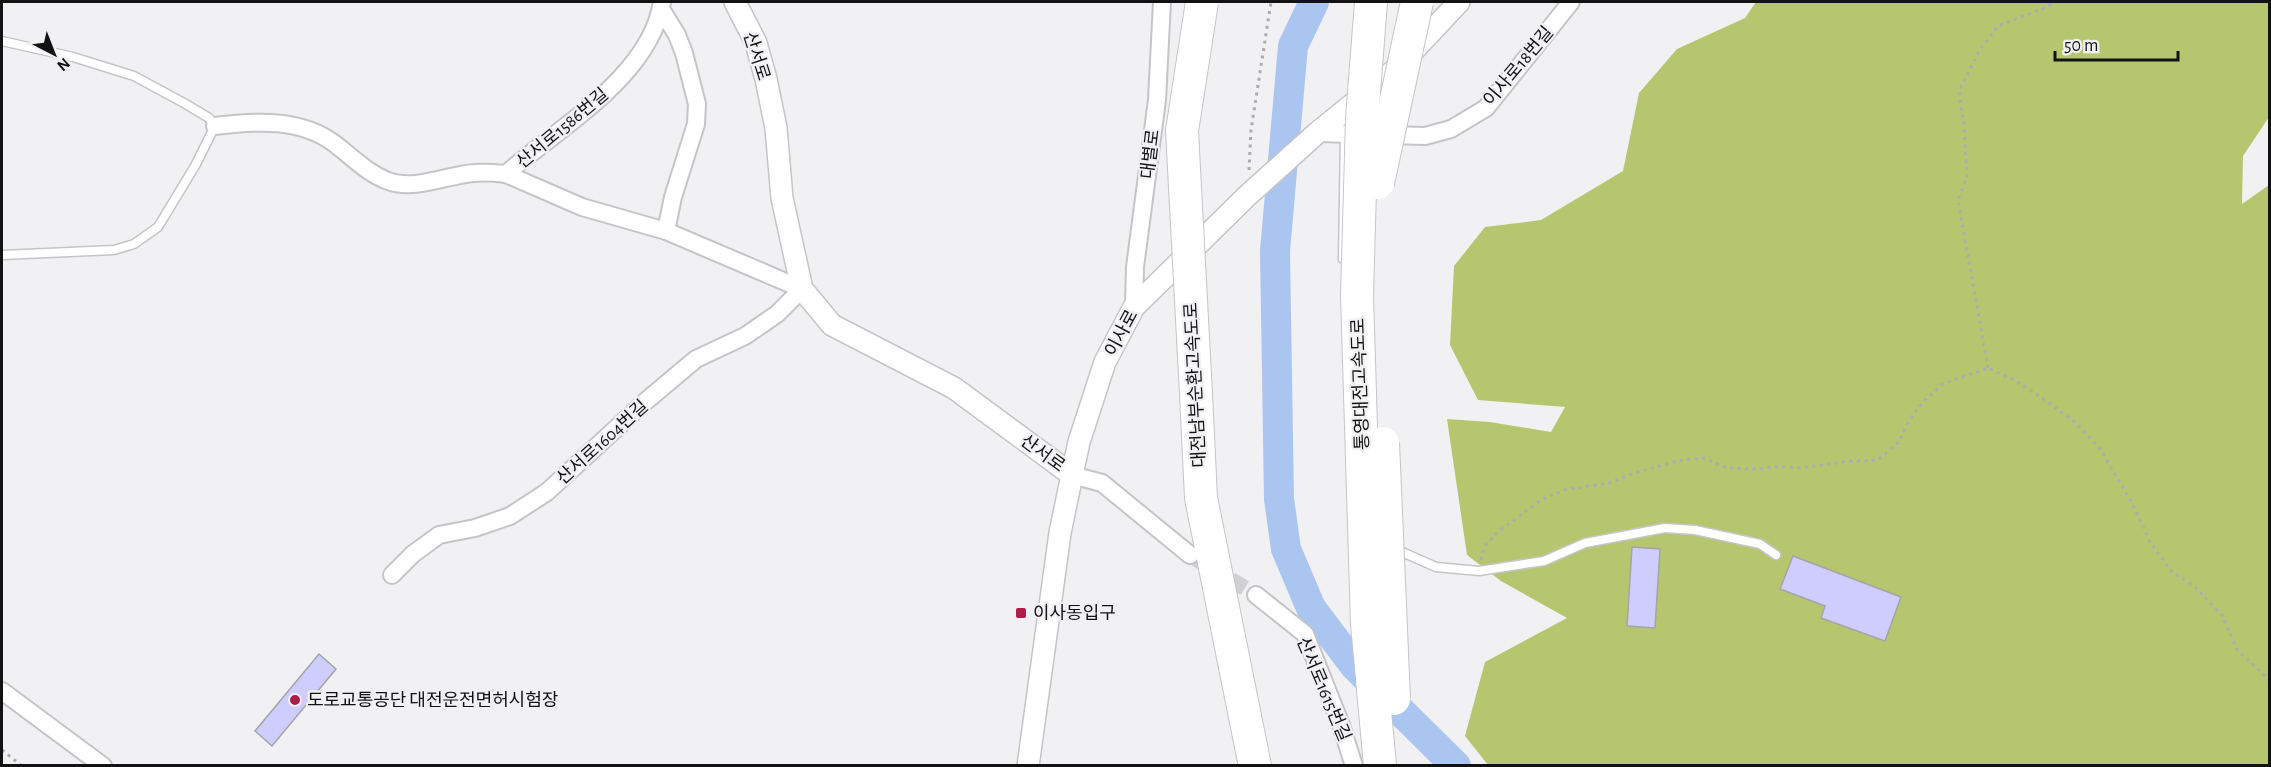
<svg xmlns="http://www.w3.org/2000/svg" width="2271" height="767" font-family="'Alegreya Sans','Noto Sans KR',sans-serif">
<style>
.forest{fill:#b6c66f}
.lines{fill:none;stroke-linecap:round;stroke-linejoin:round}
.river{stroke:#abc5f1;stroke-width:30}
.building{fill:#cecdfe;stroke:#a4a4a7;stroke-width:1.5}
.minor-tunnel{stroke:#d0d0d2;stroke-width:16;stroke-dasharray:16 8;stroke-linecap:butt}
.service-casing{stroke:#c5c5c8;stroke-width:11}
.minor-casing{stroke:#c5c5c8;stroke-width:20}
.tertiary-casing{stroke:#c5c5c8;stroke-width:24}
.motorway-casing{stroke:#c5c5c8;stroke-width:34}
.path{stroke:#acacae;stroke-width:3;stroke-dasharray:3 4.5;stroke-linecap:butt}
.service{stroke:#fff;stroke-width:8}
.minor{stroke:#fff;stroke-width:16}
.tertiary{stroke:#fff;stroke-width:21}
.motorway{stroke:#fff;stroke-width:32}
.motorway-bridge-casing{stroke:#c5c5c8;stroke-width:34;stroke-linecap:butt}
.motorway-bridge{stroke:#fff;stroke-width:32}
.poi-dot{fill:#ae1c4b;stroke:#f1f1f4;stroke-width:2}
.labels{text-anchor:middle;stroke-width:4.5;stroke-linejoin:round;paint-order:stroke}
.street-label{font-size:18px;fill:#121213;stroke:#f1f1f4}
.poi-label{font-size:18px;fill:#121213;stroke:#f1f1f4;text-anchor:start}
</style>
<rect width="100%" height="100%" fill="#f1f1f4"/>
<polygon class="forest" points="1756,2 2269,2 2269,117 2243,156 2242,204 2269,185 2269,765 1488,765 1465,736 1485,662 1567,618 1501,581 1467,555 1447,419 1490,422 1551,432 1565,407 1478,400 1450,345 1454,266 1485,227 1541,220 1623,171 1639,93 1677,49 1745,18"/>
<g class="lines">
<polyline class="river" points="1314,2 1293,46 1275,251 1279,499 1286,549 1311,608 1354,665 1456,766"/>
</g>
<g class="building">
<polygon points="1632,547 1660,549 1655,628 1627,626"/>
<polygon points="1793,556 1901,597 1885,641 1821,618 1825,606 1780,589"/>
<polygon points="319,654 336,669 272,746 255,731"/>
</g>
<g class="lines">
<polyline class="minor-tunnel" points="1190,555 1256,595"/>
<g class="service-casing">
<g id="service">
<polyline points="2,41 73,57 134,76 184,103 209,118 215,126 195,166 158,227 134,244 114,250 2,255"/>
<polyline points="1343,259 1345,133"/>
<polyline points="1393,548 1436,567 1479,571 1544,561 1585,543 1665,528 1695,530 1760,544 1776,555"/>
</g>
</g>
<g class="minor-casing">
<g id="minor">
<polyline points="661,9 677,35 684,53 697,104 696,124 673,197 666,231"/>
<path d="M215,126C256,121 301,118 335,144C352,157 367,173 388,181C415,191 447,175 474,173C484,172 496,173 506,174C560,126 650,77 662,2"/>
<polyline points="1317,133 1425,136 1451,129 1486,108 1571,2"/>
<polyline points="1134,307 1135,267 1157,100 1162,2"/>
<polyline points="1072,475 1102,483 1190,555"/>
<polyline points="392,575 413,554 439,535 475,528 510,516 547,492 646,401 696,359 745,336 777,314 802,289 666,231 582,207 506,174"/>
<polyline points="1256,595 1305,634 1341,725 1354,766"/>
<polyline points="2,691 103,766"/>
</g>
</g>
<g class="tertiary-casing">
<g id="tertiary">
<polyline points="735,2 756,43 766,79 776,128 782,198 802,289 832,325 954,388 1072,475 1060,533 1028,766"/>
<polyline points="1072,475 1079,442 1105,362 1134,307 1247,196 1317,133 1396,69 1459,2"/>
</g>
</g>
<g class="motorway-casing">
<polyline id="motorway" points="1196,394 1201,498 1255,766"/>
</g>
<g class="path">
<polyline points="1249,170 1251,130 1271,2"/>
<polyline points="1988,368 1958,200 1967,177 1964,125 1959,91 1978,53 1998,26 2045,8 2054,2"/>
<polyline points="1481,560 1484,547 1499,531 1541,500 1564,490 1609,483 1634,473 1682,460 1704,458 1728,468 1753,469 1776,467 1802,468 1850,461 1878,460 1898,443 1910,419 1924,401 1943,384 1988,368 2013,379 2048,402 2076,423 2100,449 2132,503 2150,542 2172,572 2193,585 2222,615 2237,650 2270,681"/>
<polyline points="2,750 22,766"/>
</g>
<use href="#service" class="service"/>
<use href="#minor" class="minor"/>
<use href="#tertiary" class="tertiary"/>
<use href="#motorway" class="motorway"/>
<g class="motorway-bridge-casing">
<g id="motorway-bridge">
<polyline points="1371,2 1362,118 1357,295 1367,624 1380,766"/>
<polyline points="1378,183 1417,2"/>
<polyline points="1196,394 1182,131 1202,2"/>
<polyline points="1383,443 1394,699"/>
</g>
</g>
<use href="#motorway-bridge" class="motorway-bridge"/>
</g>
<g class="poi-dot">
<rect x="1015" y="607" width="12" height="12" rx="3"/>
<circle cx="295" cy="700" r="6"/>
</g>
<g class="labels">
<g class="street-label">
<text transform="translate(757 56) rotate(72)" y="6">산서로</text>
<text transform="translate(1518 66) rotate(-50)" y="6">이사로18번길</text>
<text transform="translate(562 128) rotate(-40)" y="6">산서로1586번길</text>
<text transform="translate(1150 154) rotate(-83)" y="6">대별로</text>
<text transform="translate(1121 333) rotate(-62)" y="6">이사로</text>
<text transform="translate(1360 384) rotate(-92)" y="6">통영대전고속도로</text>
<text transform="translate(1195 385) rotate(-93)" y="6">대전남부순환고속도로</text>
<text transform="translate(602 442) rotate(-42)" y="6">산서로1604번길</text>
<text transform="translate(1043 453) rotate(36)" y="6">산서로</text>
<text transform="translate(1324 689) rotate(67)" y="6">산서로1615번길</text>
</g>
<g class="poi-label">
<text x="1033" y="619">이사동입구</text>
<text x="307" y="706">도로교통공단 대전운전면허시험장</text>
</g>
</g>
<rect width="2271" height="767" fill="none" stroke="#121213" stroke-width="6"/>
<g transform="translate(54 54) rotate(138)" stroke="#f1f1f4" stroke-width="4.5" paint-order="stroke">
<path d="M0-4.5L10 22L0 15L-10 22Z" fill="#121213"/>
<text y="-9" font-size="16" font-weight="bold" text-anchor="middle" fill="#121213">N</text>
</g>
<path d="M2055 51v9h123v-9" fill="none" stroke="#121213" stroke-width="3"/>
<text x="2064" y="51" font-size="18" fill="#121213" stroke="#f1f1f4" stroke-width="4.5" paint-order="stroke">50 m</text>
</svg>
